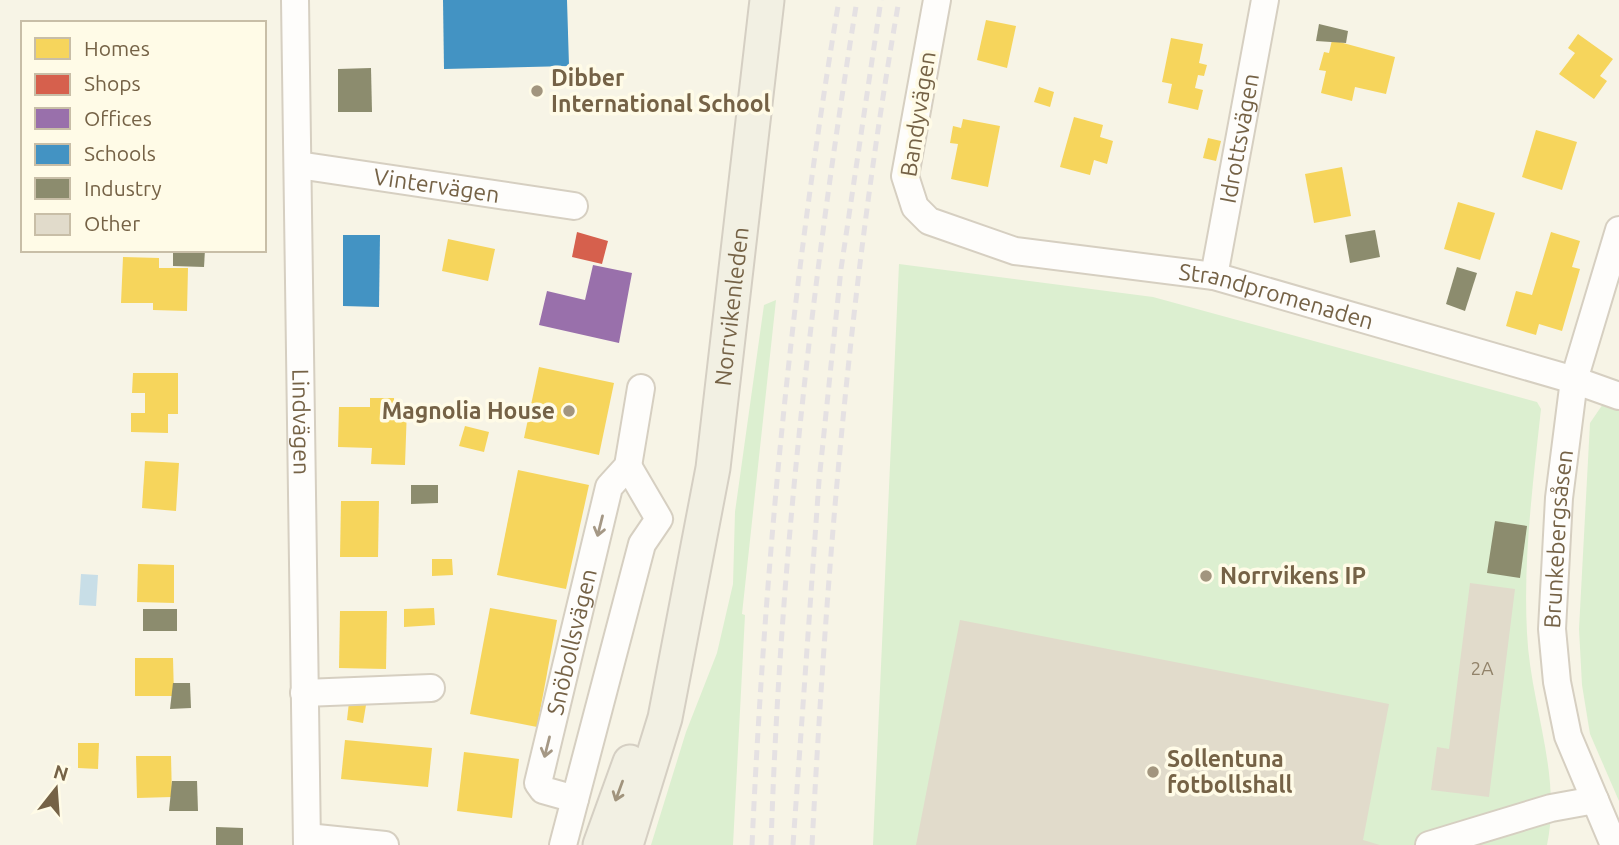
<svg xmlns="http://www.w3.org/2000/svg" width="1619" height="845" font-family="Ubuntu,sans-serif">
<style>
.green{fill:#dcefd0}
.water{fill:#c8dee7}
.homes{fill:#f6d55c}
.shops{fill:#d6604d}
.offices{fill:#9970ab}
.schools{fill:#4393c3}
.industry{fill:#8c8c6e}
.building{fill:#e1dbcb}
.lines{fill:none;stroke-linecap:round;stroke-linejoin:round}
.minor-casing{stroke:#d6cfc1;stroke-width:30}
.major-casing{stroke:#d5cfc3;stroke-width:37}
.minor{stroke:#fefdfb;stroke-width:26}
.major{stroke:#f2f0e3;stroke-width:33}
.rail{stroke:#e5e1e3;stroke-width:5;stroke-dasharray:10 7;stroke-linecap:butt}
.oneway{stroke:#a59885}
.oneway2{stroke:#a1947d}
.poi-dot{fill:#a2957e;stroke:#fffbe7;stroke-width:2.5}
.labels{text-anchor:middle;stroke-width:7;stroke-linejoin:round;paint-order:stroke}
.number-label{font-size:19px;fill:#92836a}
.poi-label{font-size:23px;font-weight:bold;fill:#756246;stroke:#fffbe7;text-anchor:start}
.street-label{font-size:23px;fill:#756246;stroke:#fffbe7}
</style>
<rect width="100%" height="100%" fill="#f7f4e6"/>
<g class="green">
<path d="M899,264L1153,297L1537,402L1541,409C1533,483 1523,559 1527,633C1530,703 1562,775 1547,845H873Z"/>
<polygon points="776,300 742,614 745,615 733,845 651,845 686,732 717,653 733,584 735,512 763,312 764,305"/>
<polygon points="1603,404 1619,406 1619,801 1590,734 1582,685 1579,629 1590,423"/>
</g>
<polygon class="water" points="81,574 98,575 96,606 79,605"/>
<g class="homes">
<polygon points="986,20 1016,26 1007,68 977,60"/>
<polygon points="1578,34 1613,59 1600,76 1607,81 1594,99 1559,74 1575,53 1568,48"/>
<polygon points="1171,38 1203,44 1199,63 1207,65 1204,76 1198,75 1195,88 1203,90 1198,110 1168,103 1172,84 1162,82"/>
<polygon points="1332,40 1395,57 1386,94 1355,87 1352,101 1321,93 1326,71 1319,70 1324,52 1329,53"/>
<polygon points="1039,87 1054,92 1050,107 1034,102"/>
<polygon points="1074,117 1103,125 1100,137 1113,141 1107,164 1094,160 1090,175 1060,167"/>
<polygon points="963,119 1000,126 988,187 951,179 958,144 950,143 953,126 961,128"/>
<polygon points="1536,130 1577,142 1562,190 1522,177"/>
<polygon points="1208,138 1221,141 1216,161 1203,158"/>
<polygon points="1342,167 1351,216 1314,223 1305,174"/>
<polygon points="1458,202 1495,213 1480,260 1444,249"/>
<polygon points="1551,232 1580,241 1572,267 1580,269 1562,331 1539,324 1536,335 1506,326 1516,291 1532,295"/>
<polygon points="448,239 495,249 488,281 442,271"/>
<polygon points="123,257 159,258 159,268 188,268 187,311 153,310 153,303 121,303"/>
<polygon points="539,367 614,383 599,455 524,438"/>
<polygon points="133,373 178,373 178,414 168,414 168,433 131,432 131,413 145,413 145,393 132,393"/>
<polygon points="370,398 394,398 394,407 407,408 405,465 371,464 372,448 338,447 339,407 370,407"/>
<polygon points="465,426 489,432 484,452 459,446"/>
<polygon points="145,461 179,463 176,511 142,508"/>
<polygon points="518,470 589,485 566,589 497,575"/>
<polygon points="341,501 379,501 378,557 340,557"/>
<polygon points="432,559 452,559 453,575 432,576"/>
<polygon points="138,564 174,565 174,603 137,602"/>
<polygon points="434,608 435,625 404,627 404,609"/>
<polygon points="490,608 557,620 537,727 470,714"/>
<polygon points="340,611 387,611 386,669 339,668"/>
<polygon points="135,658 173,658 174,696 135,696"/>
<polygon points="349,702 366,705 363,723 347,720"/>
<polygon points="345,740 432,748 428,787 341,779"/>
<polygon points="78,743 99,743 98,769 78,768"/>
<polygon points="464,752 519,759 512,818 457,811"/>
<polygon points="136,756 171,756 172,797 137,798"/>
</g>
<polygon class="shops" points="577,232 608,241 602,264 572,257"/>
<polygon class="offices" points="593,265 632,273 619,343 539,325 547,291 585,300"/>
<g class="schools">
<polygon points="443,0 567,0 569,66 444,69"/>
<polygon points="343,235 380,235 379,307 343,306"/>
</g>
<g class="industry">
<polygon points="1319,24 1348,31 1346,43 1316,41"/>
<polygon points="371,68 372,112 338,112 338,69"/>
<polygon points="1375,230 1380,257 1350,263 1345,235"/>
<polygon points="173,250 205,250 204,267 173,266"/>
<polygon points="1457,267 1477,273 1465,311 1446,304"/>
<polygon points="411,485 438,485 438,503 411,504"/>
<polygon points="1495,521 1527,526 1520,578 1487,573"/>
<rect x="143" y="609" width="34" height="22"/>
<polygon points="173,683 190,683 191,708 170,709"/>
<polygon points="172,781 197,781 198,811 169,811"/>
<polygon points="216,827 243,828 243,845 216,845"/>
</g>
<g class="building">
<polygon points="1470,583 1515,589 1489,797 1431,790 1437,747 1449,749"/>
<polygon points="960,620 1389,704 1363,840 1380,845 916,845"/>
</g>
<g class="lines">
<g class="minor-casing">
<g id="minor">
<path id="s1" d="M295,0L307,845"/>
<path id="s2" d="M937,0L905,176L915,207L929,221L1015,251L1214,276L1574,380L1619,396"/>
<path id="s3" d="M298,165L574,206"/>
<path id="s4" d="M1214,276L1265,0"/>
<polyline points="304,693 431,688"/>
<path id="s5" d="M575,799L543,790L538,783L609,487L628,466L641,388"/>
<polyline points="307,837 385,845"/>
<polyline points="563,845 642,544 659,519 628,466"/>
<polyline points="1429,845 1551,808 1595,800"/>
<path id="s6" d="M1614,845L1568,736L1557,682L1552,629L1559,498L1574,380L1619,230"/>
</g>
</g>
<g class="major-casing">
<g id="major">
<polyline points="600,845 630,762"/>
<path id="s7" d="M626,845L665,718L713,468L767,0"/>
</g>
</g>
<use href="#minor" class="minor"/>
<use href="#major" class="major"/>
<g class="rail">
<path d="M752,845C765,563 792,279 839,0"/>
<path d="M771,845C780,562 812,279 857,0"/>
<polyline points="793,845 819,481 841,269 881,0"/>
<path d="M812,845C827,563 850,279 899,0"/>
</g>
</g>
<defs><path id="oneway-shaft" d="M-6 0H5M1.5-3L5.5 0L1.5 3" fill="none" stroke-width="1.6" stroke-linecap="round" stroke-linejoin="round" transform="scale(1.75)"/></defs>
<g class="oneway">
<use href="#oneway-shaft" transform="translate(600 526) rotate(104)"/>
<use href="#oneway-shaft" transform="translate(547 747) rotate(104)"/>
</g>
<use class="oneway2" href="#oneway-shaft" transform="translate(619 791) rotate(110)"/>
<g class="poi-dot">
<circle cx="537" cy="91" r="7"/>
<circle cx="569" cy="411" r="7"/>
<circle cx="1206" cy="576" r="7"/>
<circle cx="1153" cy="772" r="7"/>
</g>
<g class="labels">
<g class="number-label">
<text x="1482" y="675">2A</text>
</g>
<g class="poi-label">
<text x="551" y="86">Dibber<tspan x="551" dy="26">International School</tspan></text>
<text x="555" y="419" text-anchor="end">Magnolia House</text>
<text x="1220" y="584">Norrvikens IP</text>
<text x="1167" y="767">Sollentuna<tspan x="1167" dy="26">fotbollshall</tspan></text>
</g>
<g class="street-label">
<text transform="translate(918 114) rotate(-81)" y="8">Bandyvägen</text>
<text dy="8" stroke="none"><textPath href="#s4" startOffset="140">Idrottsvägen</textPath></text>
<text dy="8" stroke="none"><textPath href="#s3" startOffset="140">Vintervägen</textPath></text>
<text dy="8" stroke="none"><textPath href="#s2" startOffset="588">Strandpromenaden</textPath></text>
<text dy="8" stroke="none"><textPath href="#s7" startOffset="550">Norrvikenleden</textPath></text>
<text dy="8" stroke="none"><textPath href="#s1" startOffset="422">Lindvägen</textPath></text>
<text dy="8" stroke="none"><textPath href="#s6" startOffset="317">Brunkebergsåsen</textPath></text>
<text dy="8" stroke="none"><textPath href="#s5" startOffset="187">Snöbollsvägen</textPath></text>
</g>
</g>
<rect x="21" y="21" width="245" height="231" fill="#fffbe7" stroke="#c8bea7" stroke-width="2"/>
<rect x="35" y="38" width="35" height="21" fill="#f6d55c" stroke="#c8bea7" stroke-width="2"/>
<text x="84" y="56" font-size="21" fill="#756246">Homes</text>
<rect x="35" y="74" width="35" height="21" fill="#d6604d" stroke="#c8bea7" stroke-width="2"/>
<text x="84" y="91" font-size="21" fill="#756246">Shops</text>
<rect x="35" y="108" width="35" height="21" fill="#9970ab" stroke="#c8bea7" stroke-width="2"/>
<text x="84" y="126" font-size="21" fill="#756246">Offices</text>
<rect x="35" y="144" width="35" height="21" fill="#4393c3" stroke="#c8bea7" stroke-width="2"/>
<text x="84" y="161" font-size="21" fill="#756246">Schools</text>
<rect x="35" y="178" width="35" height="21" fill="#8c8c6e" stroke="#c8bea7" stroke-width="2"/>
<text x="84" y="196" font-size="21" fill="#756246">Industry</text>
<rect x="35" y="214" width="35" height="21" fill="#e1dbcb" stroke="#c8bea7" stroke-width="2"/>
<text x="84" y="231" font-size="21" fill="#756246">Other</text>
<g transform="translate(56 789) rotate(17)" stroke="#fffbe7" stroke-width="5" paint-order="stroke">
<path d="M0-5L12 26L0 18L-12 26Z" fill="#756246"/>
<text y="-10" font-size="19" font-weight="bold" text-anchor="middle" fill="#756246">N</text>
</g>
</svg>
